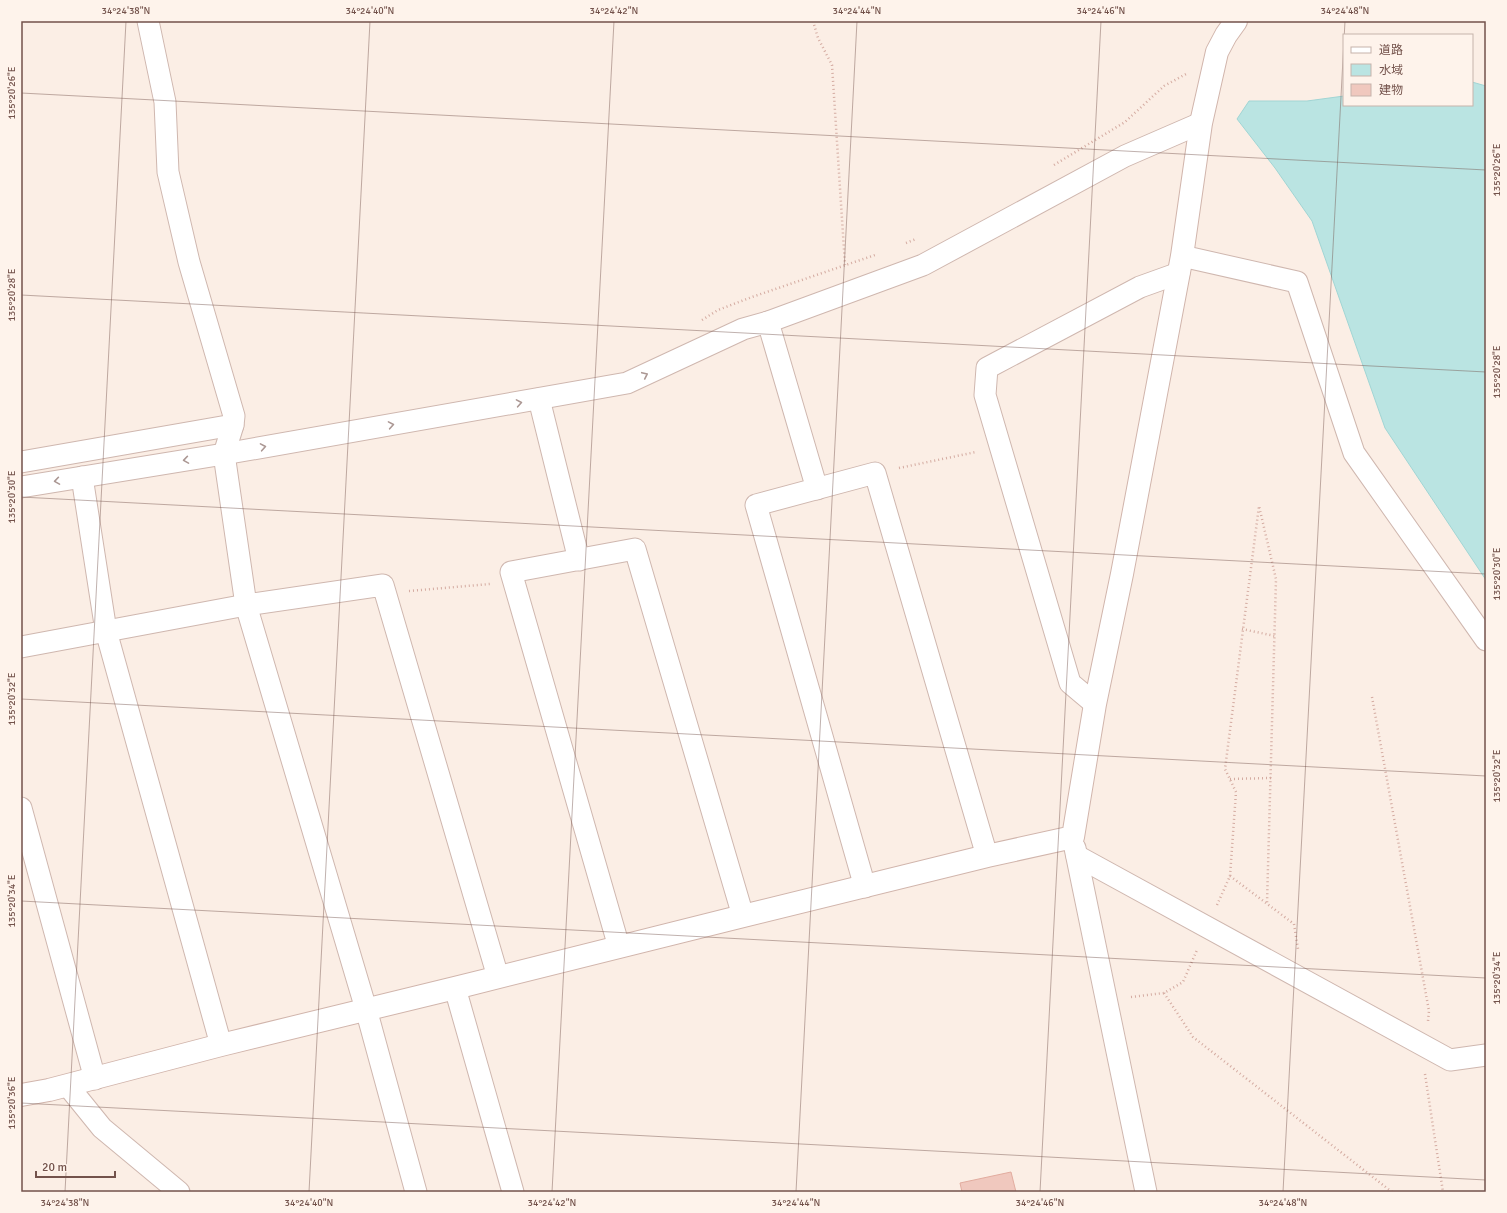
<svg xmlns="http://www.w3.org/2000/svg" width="1507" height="1213" font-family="Signika,'Noto Sans JP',sans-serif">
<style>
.water{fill:#bae4e2;stroke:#a1d5d4}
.building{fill:#f0c8be;stroke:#e2ac9f}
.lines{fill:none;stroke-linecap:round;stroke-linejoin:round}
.street-casing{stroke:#cfb7af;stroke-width:23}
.secondary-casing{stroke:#d1b5ac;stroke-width:24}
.path{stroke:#d4aba1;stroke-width:2.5;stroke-dasharray:1 3;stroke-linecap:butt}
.street{stroke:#fff;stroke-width:21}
.secondary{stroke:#fff;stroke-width:22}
.oneway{stroke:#ab9793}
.ticks{fill:none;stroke:#73524b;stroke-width:1;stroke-opacity:0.45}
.neatline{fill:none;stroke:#73524b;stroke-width:1.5}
.ticks-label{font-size:10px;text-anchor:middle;fill:#73524b}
</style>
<rect width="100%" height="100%" fill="#fbeee5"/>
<polygon class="water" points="1472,82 1486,86 1486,580 1385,428 1312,221 1275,168 1237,119 1249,101 1307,101 1344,96 1344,105 1472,105"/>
<polygon class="building" points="1011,1172 1016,1192 962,1192 960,1183"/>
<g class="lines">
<g class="street-casing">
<g id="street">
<polyline points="148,21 165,102 168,172 189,262 234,416 233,425 224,454 246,605 366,1009 416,1192"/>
<polyline points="1182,256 1297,282 1354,453 1486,640"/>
<polyline points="768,322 817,489"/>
<polyline points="539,399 579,560"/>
<polyline points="21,462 233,425"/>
<polyline points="82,477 106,631 221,1045"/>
<polyline points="21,487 224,454 627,383 743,329 768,322 923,265 1125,156 1201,123"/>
<polyline points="21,647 246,605 383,585 498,977"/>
<polyline points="1095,704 1070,683 985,395 987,368 1140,287 1179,273"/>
<polyline points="21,808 95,1079"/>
<polyline points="1075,848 1146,1192"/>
<polyline points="1077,856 1450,1060 1486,1055"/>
<polyline points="865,887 756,505 875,473 987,856"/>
<polyline points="619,947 511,572 635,549 743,916"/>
<polyline points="455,988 513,1192"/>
<polyline points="68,1086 102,1128 179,1192"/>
</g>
</g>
<g class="secondary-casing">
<polyline id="secondary" points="21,1095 49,1090 221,1045 455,988 743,916 987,856 1073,837 1095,704 1122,574 1182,256 1201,123 1217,52 1226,35 1236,21"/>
</g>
<g class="path">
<polyline points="813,21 818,38 832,65 845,265"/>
<polyline points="1054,165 1125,122 1164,86 1186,74"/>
<polyline points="906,243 916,239"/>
<polyline points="702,320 718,310 752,297 875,255"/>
<polyline points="899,468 976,452"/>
<polyline points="409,591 490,584"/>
<polyline points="1242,629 1275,636"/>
<polyline points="1372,697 1429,1011 1428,1021"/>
<polyline points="1230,779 1271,778"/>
<polyline points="1230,876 1294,924 1298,949"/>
<polyline points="1217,905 1230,876 1236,792 1225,769 1259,506 1276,579 1267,903"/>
<polyline points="1164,993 1193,1037 1392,1192"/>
<polyline points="1131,997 1164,993 1183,982 1197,950"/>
<polyline points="1425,1074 1443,1192"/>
</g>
<use href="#street" class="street"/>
<use href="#secondary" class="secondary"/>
</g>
<defs><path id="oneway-chevron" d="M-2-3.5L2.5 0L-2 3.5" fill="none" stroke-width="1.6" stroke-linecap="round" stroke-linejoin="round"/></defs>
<g class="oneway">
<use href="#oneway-chevron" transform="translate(645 375) rotate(-25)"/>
<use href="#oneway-chevron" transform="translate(519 403) rotate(-10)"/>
<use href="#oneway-chevron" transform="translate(391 425) rotate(-10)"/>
<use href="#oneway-chevron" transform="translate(263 447) rotate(-10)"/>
<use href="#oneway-chevron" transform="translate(186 460) rotate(171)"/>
<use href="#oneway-chevron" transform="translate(57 481) rotate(171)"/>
</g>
<path class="ticks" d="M21,93L1486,170M21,295L1486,372M21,497L1486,574M21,699L1486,776M21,901L1486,978M21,1103L1486,1180M65,1192L126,21M309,1192L370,21M552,1192L614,21M796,1192L857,21M1040,1192L1101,21M1283,1192L1345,21"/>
<rect width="1507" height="1213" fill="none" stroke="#fef3eb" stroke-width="44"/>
<rect x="1343" y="34" width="130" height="72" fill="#fef3eb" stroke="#c6b3ab"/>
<rect x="1351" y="47" width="20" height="6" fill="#ffffff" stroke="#c6b3ab"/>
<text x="1379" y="54" font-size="12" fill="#73524b">道路</text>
<rect x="1351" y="64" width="20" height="12" fill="#bae4e2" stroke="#c6b3ab"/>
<text x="1379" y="74" font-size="12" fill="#73524b">水域</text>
<rect x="1351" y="84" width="20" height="12" fill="#f0c8be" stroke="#c6b3ab"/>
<text x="1379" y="94" font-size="12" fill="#73524b">建物</text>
<path d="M36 1171v6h79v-6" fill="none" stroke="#73524b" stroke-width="2"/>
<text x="42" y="1171" font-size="12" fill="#73524b" stroke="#fef3eb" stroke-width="3" paint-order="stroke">20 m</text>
<rect x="22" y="22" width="1463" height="1169" class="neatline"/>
<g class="ticks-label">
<text x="126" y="14">34°24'38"N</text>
<text x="370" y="14">34°24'40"N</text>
<text x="614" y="14">34°24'42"N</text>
<text x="857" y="14">34°24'44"N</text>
<text x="1101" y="14">34°24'46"N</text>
<text x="1345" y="14">34°24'48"N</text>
<text transform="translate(11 93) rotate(-90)" y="4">135°20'26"E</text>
<text transform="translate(1496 170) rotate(-90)" y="4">135°20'26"E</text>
<text transform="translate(11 295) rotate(-90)" y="4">135°20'28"E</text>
<text transform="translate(1496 372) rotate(-90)" y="4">135°20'28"E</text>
<text transform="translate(11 497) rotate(-90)" y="4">135°20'30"E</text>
<text transform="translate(1496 574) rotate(-90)" y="4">135°20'30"E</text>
<text transform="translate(11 699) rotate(-90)" y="4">135°20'32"E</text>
<text transform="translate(1496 776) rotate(-90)" y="4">135°20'32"E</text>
<text transform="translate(11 901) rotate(-90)" y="4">135°20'34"E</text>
<text transform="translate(1496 978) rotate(-90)" y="4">135°20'34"E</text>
<text transform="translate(11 1103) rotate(-90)" y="4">135°20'36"E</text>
<text x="65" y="1206">34°24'38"N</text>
<text x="309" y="1206">34°24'40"N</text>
<text x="552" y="1206">34°24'42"N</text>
<text x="796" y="1206">34°24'44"N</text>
<text x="1040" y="1206">34°24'46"N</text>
<text x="1283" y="1206">34°24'48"N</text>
</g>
</svg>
